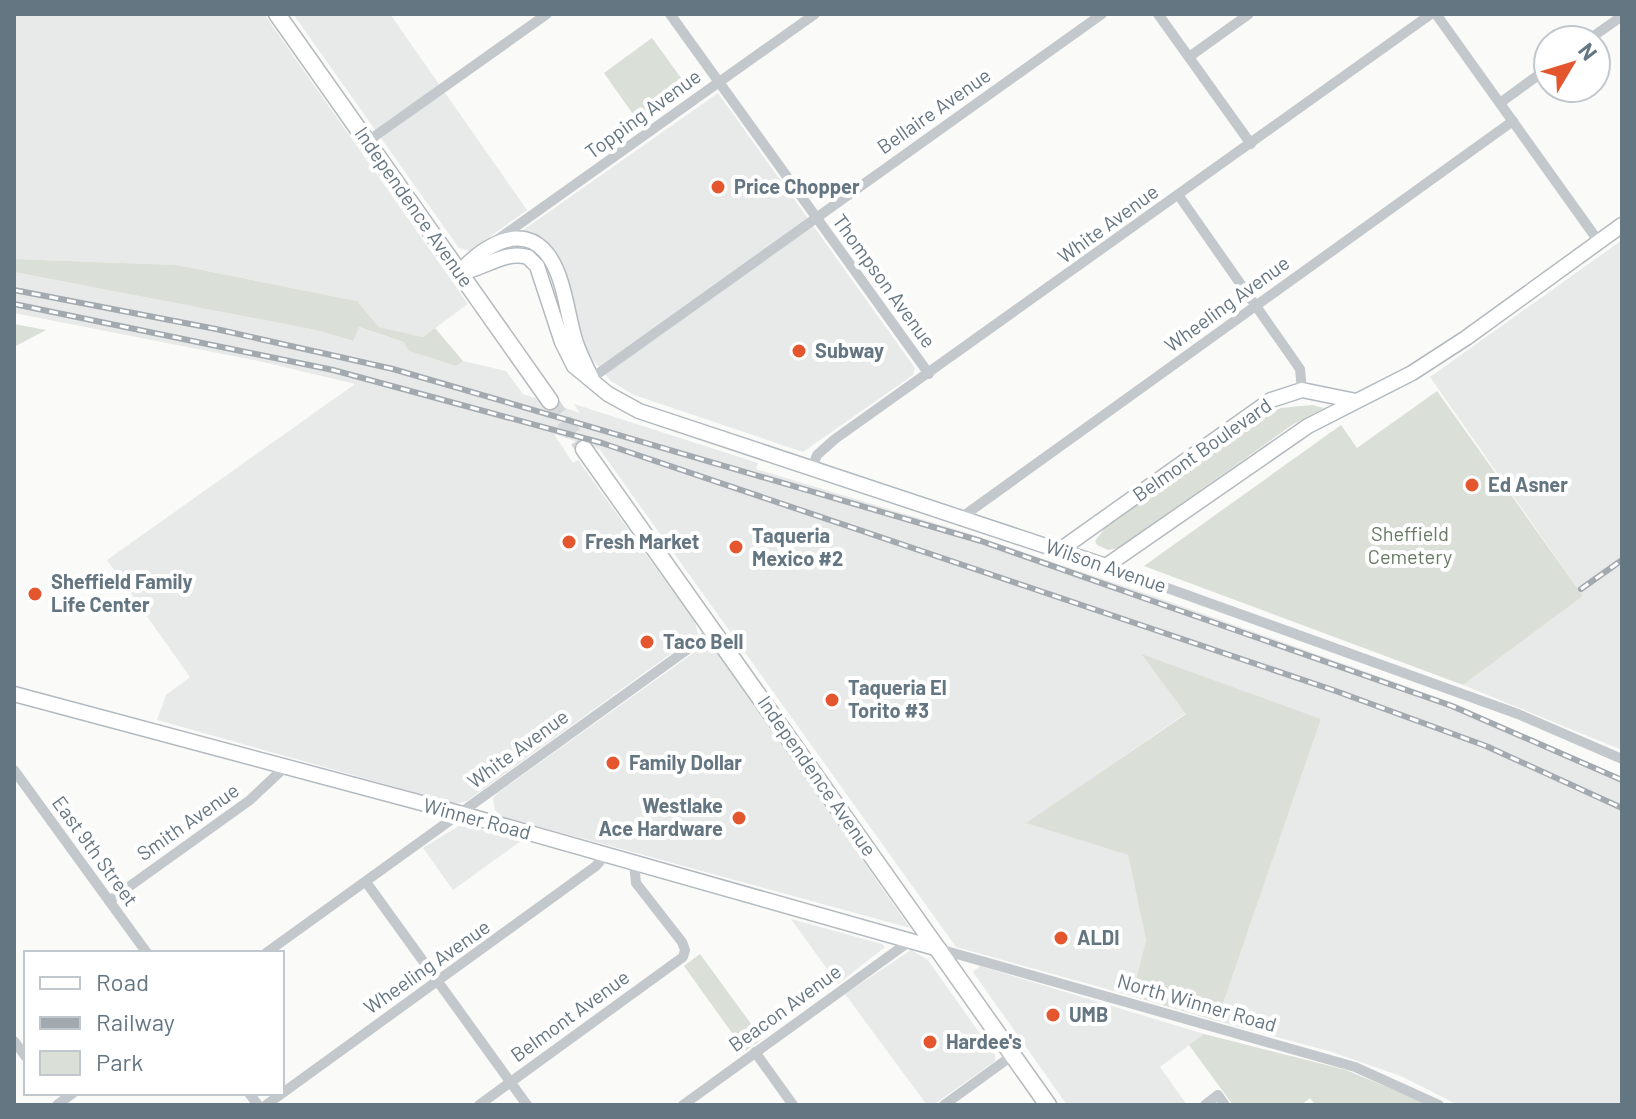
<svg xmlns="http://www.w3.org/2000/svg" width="1636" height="1119" font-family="Barlow,sans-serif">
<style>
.built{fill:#e8e9e9}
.green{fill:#dadfd7}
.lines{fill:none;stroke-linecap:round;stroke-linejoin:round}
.primary-tunnel{stroke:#d5d9db;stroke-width:16;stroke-dasharray:16 8;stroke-linecap:butt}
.secondary-casing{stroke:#b3babf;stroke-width:17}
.primary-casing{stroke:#b5babe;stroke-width:19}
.street{stroke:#c3c8cc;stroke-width:10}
.secondary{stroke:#fff;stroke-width:14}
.primary{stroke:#fff;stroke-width:16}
.rail-casing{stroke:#a2aab0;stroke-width:6}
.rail{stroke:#fff;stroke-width:3;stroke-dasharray:9;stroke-linecap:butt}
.poi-dot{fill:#e4572e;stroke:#fff;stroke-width:3}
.labels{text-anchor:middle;stroke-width:8;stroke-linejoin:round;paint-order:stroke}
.street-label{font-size:20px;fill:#657683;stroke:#fff}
.poi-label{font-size:20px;font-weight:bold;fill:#657683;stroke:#fff;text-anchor:start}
.park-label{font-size:20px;fill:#687a64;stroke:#fff}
</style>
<rect width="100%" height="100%" fill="#fafaf8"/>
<g class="built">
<polygon points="14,14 264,14 468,304 423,337 379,327 357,301 177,265 14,259"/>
<polygon points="293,14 390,14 527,210 470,251 459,248"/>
<polygon points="718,93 915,368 913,375 803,452 634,395 611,381 586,352 561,269 519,233"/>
<polygon points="1622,240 1622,750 1463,685 1583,596 1430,377"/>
<polygon points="14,272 316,330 352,341 358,327 404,342 410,351 456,366 463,361 506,371 523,394 580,413 574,404 758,463 756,469 958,530 1156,597 1451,702 1622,777 1622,1105 1458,1105 1401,1076 1332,1052 1217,1021 1321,719 1142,656 1186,713 1027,823 1128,855 1146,940 1132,996 956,947 600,450 554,434 573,463 578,460 695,622 698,634 467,801 456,804 157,720 166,695 190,677 107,560 355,384 259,361 14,313"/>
<polygon points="706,644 712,646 910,928 501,816 495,810 493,798 499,792"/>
<polygon points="462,824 521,841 453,890 423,848"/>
<polygon points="791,919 882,944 885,947 838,984"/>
<polygon points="911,950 928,960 995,1055 995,1061 933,1105 927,1105 845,994"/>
<polygon points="980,966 1204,1034 1160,1067 1187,1105 1067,1105 973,972"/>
</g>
<g class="green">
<polygon points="652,38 689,89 640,124 604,73"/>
<polygon points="14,259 177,265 357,301 379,327 423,337 435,328 463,361 456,366 409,351 404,342 359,327 353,341 316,330 14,272"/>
<polygon points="14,324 46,330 14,347"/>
<polygon points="1437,391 1583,596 1463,685 1144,566 1341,425 1357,448"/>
<polygon points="1312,405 1324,408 1292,425 1119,548 1108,550 1097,545 1095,541 1109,523 1247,424 1281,408"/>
<polygon points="1141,654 1321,719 1217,1021 1132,996 1146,940 1128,855 1026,823 1186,714"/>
<polygon points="700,954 762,1039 745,1051 684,966"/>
<polygon points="1204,1034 1346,1070 1430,1105 1315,1105 1310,1098 1301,1105 1233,1105 1189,1045"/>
</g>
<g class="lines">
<polyline class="primary-tunnel" points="550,401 584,449"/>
<g class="secondary-casing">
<g id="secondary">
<path d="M459,273C483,270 503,250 528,257L537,266L562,342L574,366L608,394L639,411L1106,566L1308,426L1412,373L1466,338L1622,225"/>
<path d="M459,273C479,250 521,219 548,255C565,278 567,316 576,343C580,355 586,366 591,377"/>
<polyline points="1060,550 1271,400 1302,390 1356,401"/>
<polyline points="14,694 459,813 939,949"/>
</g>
</g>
<g class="primary-casing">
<g id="primary">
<polyline points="277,14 550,401"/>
<polyline points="584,449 1048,1105"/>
</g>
</g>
<g class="street">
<polyline points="670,14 929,374"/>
<polyline points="1158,14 1251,144"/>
<polyline points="1436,14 1599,242"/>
<polyline points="1588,40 1622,16"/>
<polyline points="1189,57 1249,14"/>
<polyline points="1500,103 1548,68"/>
<polyline points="368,141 547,14"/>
<polyline points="1179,196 1300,369 1302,390"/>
<polyline points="494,242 815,14"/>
<polyline points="592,378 1102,14"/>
<polyline points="812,468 817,455 835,439 1431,14"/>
<polyline points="962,517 1513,121"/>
<polyline points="1106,566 1518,714 1622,759"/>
<polyline points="14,770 147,953"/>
<polyline points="366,882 527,1105"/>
<polyline points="109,901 250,800 284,768"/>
<polyline points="939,949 1355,1067 1439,1105"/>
<polyline points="266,953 713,631"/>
<polyline points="14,1041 26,1057"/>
<polyline points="755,1052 793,1105"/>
<polyline points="249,1093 258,1105"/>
<polyline points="57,1105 73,1093"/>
<polyline points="266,1105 596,866 606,854"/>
<polyline points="479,1105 683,957 685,950 682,942 636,883 634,863"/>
<polyline points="683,1105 910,941"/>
<polyline points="944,1105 1013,1055"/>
<polyline points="1205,1105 1218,1095 1225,1105"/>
</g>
<use href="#secondary" class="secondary"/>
<use href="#primary" class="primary"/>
<g class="rail-casing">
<g id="rail">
<polyline points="14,290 216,329 393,369 981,541 1452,706 1622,780"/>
<polyline points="14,304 333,370 602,443 1333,690 1486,746 1622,808"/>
<polyline points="1581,589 1622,560"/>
</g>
</g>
<use href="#rail" class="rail"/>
</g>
<g class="poi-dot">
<circle cx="718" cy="187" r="8"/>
<circle cx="799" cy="351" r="8"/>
<circle cx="1472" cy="485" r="8"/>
<circle cx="569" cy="542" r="8"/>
<circle cx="736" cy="547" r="8"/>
<circle cx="35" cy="594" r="8"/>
<circle cx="647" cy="642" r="8"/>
<circle cx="832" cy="700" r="8"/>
<circle cx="613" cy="763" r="8"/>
<circle cx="739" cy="818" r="8"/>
<circle cx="1061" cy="938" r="8"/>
<circle cx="1053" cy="1015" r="8"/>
<circle cx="930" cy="1042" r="8"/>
</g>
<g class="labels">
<g class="street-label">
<text transform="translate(934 111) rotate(-35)" y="7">Bellaire Avenue</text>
<text transform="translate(643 114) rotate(-36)" y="7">Topping Avenue</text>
<text transform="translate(414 207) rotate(55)" y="7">Independence Avenue</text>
<text transform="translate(1108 224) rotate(-36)" y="7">White Avenue</text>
<text transform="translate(884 281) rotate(54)" y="7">Thompson Avenue</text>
<text transform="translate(1227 304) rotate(-36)" y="7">Wheeling Avenue</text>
<text transform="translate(1202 450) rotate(-35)" y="7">Belmont Boulevard</text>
<text transform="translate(1106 566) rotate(19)" y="7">Wilson Avenue</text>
<text transform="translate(518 749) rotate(-36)" y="7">White Avenue</text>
<text transform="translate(817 776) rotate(55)" y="7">Independence Avenue</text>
<text transform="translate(477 819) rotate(15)" y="7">Winner Road</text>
<text transform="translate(188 822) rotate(-35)" y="7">Smith Avenue</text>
<text transform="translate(95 851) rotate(54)" y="7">East 9th Street</text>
<text transform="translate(427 967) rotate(-35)" y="7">Wheeling Avenue</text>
<text transform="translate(1197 1003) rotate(16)" y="7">North Winner Road</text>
<text transform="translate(785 1008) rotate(-36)" y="7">Beacon Avenue</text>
<text transform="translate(570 1016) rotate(-36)" y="7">Belmont Avenue</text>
</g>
<g class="poi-label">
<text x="734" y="194">Price Chopper</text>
<text x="815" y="358">Subway</text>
<text x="1488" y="492">Ed Asner</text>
<text x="752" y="543">Taqueria<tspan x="752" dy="23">Mexico #2</tspan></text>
<text x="585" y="549">Fresh Market</text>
<text x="51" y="589">Sheffield Family<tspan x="51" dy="23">Life Center</tspan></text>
<text x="663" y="649">Taco Bell</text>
<text x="848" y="695">Taqueria El<tspan x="848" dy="23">Torito #3</tspan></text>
<text x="629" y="770">Family Dollar</text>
<text x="723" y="813" text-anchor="end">Westlake<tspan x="723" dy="23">Ace Hardware</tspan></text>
<text x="1077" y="945">ALDI</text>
<text x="1069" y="1022">UMB</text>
<text x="946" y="1049">Hardee's</text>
</g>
<g class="park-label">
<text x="1410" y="541">Sheffield<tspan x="1410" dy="23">Cemetery</tspan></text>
</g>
</g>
<rect width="1636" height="1119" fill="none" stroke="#657683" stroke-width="32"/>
<rect x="24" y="951" width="260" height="144" fill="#ffffff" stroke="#c1c8cd" stroke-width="2"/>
<rect x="40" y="977" width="40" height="12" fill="#ffffff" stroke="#c1c8cd" stroke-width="2"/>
<text x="96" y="991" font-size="24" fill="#657683">Road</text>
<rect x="40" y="1017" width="40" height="12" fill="#a2aab0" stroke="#c1c8cd" stroke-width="2"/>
<text x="96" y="1031" font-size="24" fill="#657683">Railway</text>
<rect x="40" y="1051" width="40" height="24" fill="#dadfd7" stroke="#c1c8cd" stroke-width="2"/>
<text x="96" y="1071" font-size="24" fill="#657683">Park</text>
<g transform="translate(1572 64) rotate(52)"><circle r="38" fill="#ffffff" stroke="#c1c8cd" stroke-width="2"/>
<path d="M0-6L14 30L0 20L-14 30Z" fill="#e4572e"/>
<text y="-12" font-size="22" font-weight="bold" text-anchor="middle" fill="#657683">N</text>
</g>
</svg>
